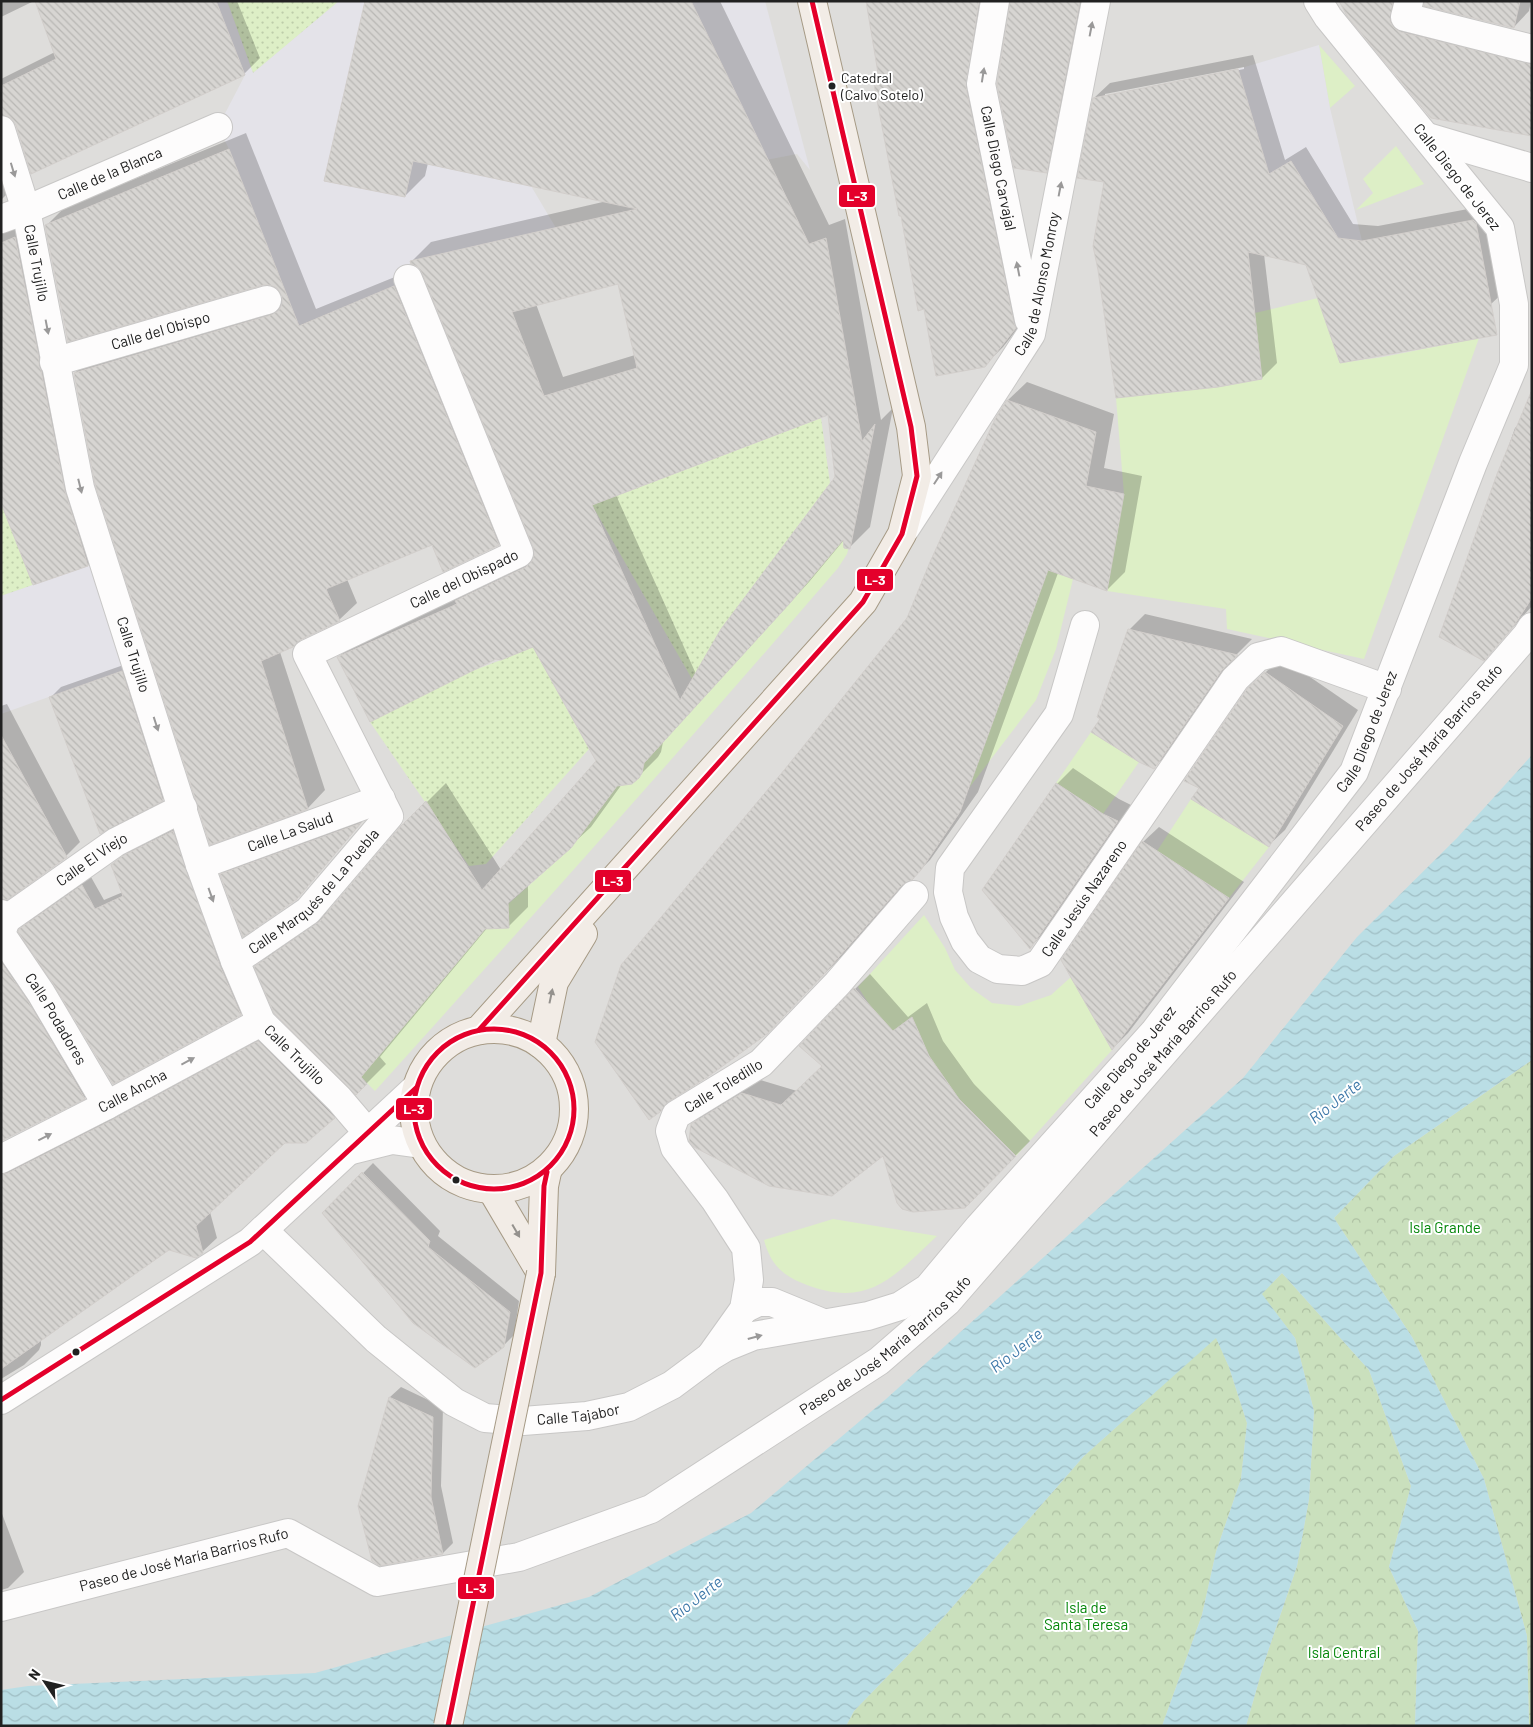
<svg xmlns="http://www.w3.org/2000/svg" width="1533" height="1727" font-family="Barlow,sans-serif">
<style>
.residential{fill:#dedddb}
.grass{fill:#ddefc6}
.forest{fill:url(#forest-crowns)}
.garden{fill:url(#garden-dots)}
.plaza{fill:#e4e3e9}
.water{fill:url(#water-waves)}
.shadow{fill:#0003;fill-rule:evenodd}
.building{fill:url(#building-back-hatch);stroke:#d2cecb;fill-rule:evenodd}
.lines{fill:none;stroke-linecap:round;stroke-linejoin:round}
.minor-casing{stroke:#c8c7c6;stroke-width:30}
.major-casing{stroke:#a69a85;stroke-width:30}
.minor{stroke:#fdfcfc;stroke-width:28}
.major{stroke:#f2ece6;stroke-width:28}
.major-bridge-casing{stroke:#a69a85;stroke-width:30;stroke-linecap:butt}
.major-bridge{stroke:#f2ece6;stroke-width:28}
.bus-1-casing{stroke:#fff;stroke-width:9}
.bus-1{stroke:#e4002b;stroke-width:5}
.oneway{fill:#9a9999}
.oneway2{fill:#94918d}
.bus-dot{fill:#212121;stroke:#fff;stroke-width:2}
.labels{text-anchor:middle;stroke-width:4;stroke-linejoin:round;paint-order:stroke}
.bus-label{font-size:14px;fill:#212121;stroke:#fff;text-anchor:start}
.street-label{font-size:15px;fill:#212121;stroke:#fff}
.park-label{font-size:15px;fill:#038609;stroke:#fff}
.water-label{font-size:16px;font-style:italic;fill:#3e78a9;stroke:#fff}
.line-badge{stroke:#fff;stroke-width:2}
.badge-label{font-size:14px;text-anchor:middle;font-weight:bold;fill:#fff}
</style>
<defs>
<pattern id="forest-crowns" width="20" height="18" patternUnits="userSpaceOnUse" patternTransform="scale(1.25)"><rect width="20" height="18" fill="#cae0bd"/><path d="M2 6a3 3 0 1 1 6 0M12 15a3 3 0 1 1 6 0" fill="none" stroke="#adc0a2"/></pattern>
<pattern id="garden-dots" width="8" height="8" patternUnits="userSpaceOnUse" patternTransform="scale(1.25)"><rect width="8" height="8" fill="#ddefc6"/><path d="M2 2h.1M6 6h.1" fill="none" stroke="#bdcdaa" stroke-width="1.8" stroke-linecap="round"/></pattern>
<pattern id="water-waves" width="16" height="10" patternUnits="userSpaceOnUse" patternTransform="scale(1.25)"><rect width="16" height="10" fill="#badee5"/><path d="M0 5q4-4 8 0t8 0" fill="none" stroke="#a0bec4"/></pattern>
<pattern id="building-back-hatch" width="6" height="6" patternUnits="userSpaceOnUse" patternTransform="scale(1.25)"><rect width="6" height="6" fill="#d7d5d2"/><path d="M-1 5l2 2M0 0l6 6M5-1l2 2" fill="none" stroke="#b8b7b4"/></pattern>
</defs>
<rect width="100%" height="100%" fill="#efedea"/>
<rect class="residential" x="1" y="1" width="1531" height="1725"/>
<g class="grass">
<polygon points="1319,45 1355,86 1330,108"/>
<polygon points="1396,146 1424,184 1356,210 1373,193 1363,179"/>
<polygon points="1318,298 1340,363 1383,357 1479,338 1364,659 1227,629 1226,609 1107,591 1124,494 1116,398 1218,387 1262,379 1255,313"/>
<path d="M855,524L847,554L838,568C686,745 531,918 375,1091L361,1077L485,928L509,920L508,913L506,906L571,848L619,782L639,778L642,773L643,764L790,603Z"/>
<polygon points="1047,570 1073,579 1056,649 1036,700 969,788"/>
<polygon points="1091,732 1139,762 1103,814 1056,783"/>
<polygon points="1191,799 1269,847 1229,898 1157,851"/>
<polygon points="924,915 945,948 955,970 971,988 992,1003 1019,1006 1051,995 1071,977 1112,1050 1016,1156 959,1099 929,1056 912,1017 893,1031 871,1007 858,987"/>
<path d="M833,1219L937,1236C892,1278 868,1310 802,1283C780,1274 770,1262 764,1240Z"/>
</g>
<g class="forest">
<polygon points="1532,1060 1532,1726 1529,1726 1527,1636 1484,1479 1412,1337 1334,1218 1394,1156"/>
<polygon points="1282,1273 1369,1370 1411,1486 1389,1567 1418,1631 1415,1726 1246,1726 1264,1663 1297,1566 1309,1499 1314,1411 1295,1338 1261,1294"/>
<polygon points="1216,1337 1229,1367 1247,1423 1241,1479 1216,1552 1202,1615 1162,1726 846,1726 854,1711 934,1628 1084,1456"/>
</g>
<g class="garden">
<polygon points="227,1 339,1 253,73"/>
<polygon points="821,418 830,483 721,629 692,679 592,505"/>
<polygon points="1,503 33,585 1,596"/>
<polygon points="528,638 589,749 486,864 469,866 370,722 467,673 501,660"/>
</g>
<g class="plaza">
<polygon points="216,1 227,1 253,73 339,1 365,1 324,181 405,197 413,161 531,186 556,228 410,261 408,279 399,284 283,332 268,306 267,300 285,290 229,149 218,127 245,75"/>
<polygon points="691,1 765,1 810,170 797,154 755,162 726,72"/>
<polygon points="1319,45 1330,108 1362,241 1338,238 1269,174 1238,69"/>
<polygon points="91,565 127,669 1,714 1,596"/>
</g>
<polygon class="water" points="1532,755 1532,1060 1394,1156 1334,1218 1412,1337 1484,1479 1527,1636 1529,1726 1415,1726 1418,1631 1389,1567 1411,1486 1369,1370 1282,1273 1262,1294 1295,1338 1314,1411 1309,1499 1297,1566 1264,1663 1246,1726 1162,1726 1202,1615 1216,1552 1241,1479 1247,1423 1229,1367 1216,1338 1084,1456 934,1628 854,1711 846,1726 1,1726 1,1690 28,1686 315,1673 589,1597 751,1513 886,1399 1243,1078 1357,937 1457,838"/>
<g class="shadow">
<polygon points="1,1 34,1 1,17"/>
<polygon points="36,1 237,1 260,58 244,74 17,125 13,118 1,114 1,79 55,52"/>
<path d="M367,1H720L829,225L845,219L881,420L893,408L870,527L850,547L844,540L809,582L663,742L661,752L658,757L638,777L622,784L591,827L528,885V907L508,927H488L380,1057L386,1064L356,1094L256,967L276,947L334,907L402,827L446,783L501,870L597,761L534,646L339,657L359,637L535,553V547L424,273L419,266L411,262L431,242L607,201L428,163L425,176L405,196ZM619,283L635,355L563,377L536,304ZM829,414L837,477L696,674L616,495Z"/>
<polygon points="867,1 994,1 984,67 1034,308 1003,347 984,366 925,308 875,80 880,74"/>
<polygon points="1011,1 1095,1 1065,153 1046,172"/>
<polygon points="1340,1 1405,1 1532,45 1532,133"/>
<polygon points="1425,1 1531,1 1529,11 1514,27"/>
<path d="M1253,55L1285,160L1306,147L1353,224L1378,226L1489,205L1506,290L1491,304L1264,254L1277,363L1262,378L1105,181L1094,98L1110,83ZM1244,67V69L1105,97V94Z"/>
<polygon points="1,120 15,186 1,200"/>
<polygon points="246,133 316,309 412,270 516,527 498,544 433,544 347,579 357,603 339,620 300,638 280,652 325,790 308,808 211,843 75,373 92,356 283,300 283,296 278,287 271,284 46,226 64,208"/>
<polygon points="1,209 14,220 103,549 88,565 34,583 1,500"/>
<polygon points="1027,382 1114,414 1104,468 1142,476 1125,572 1107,590 1058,573 978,792 930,860 911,879 906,882 844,954 785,1014 674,1096 660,1111 786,770 908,618 1008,400"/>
<polygon points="1532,393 1532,606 1500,642 1483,660 1441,636 1515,428 1519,424"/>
<polygon points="1145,614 1252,639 1237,654 1170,752 1154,767 1102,719 1129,630"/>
<polygon points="1281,657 1358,710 1285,830 1269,845 1264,674"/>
<polygon points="132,662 173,789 162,800 51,697 61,687"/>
<polygon points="7,704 80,842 66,856 1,898 1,706"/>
<polygon points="1073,768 1119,799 1133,806 1045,932 1030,947 983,890 1057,784"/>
<polygon points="366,817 297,898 221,875 230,866"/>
<polygon points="182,823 249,1005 240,1014 56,984 20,930 30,920 91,877 104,900 123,892 113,865 135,847"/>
<polygon points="1159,827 1244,882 1128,1033 1113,1048 1143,842"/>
<polygon points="1,927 98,1083 84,1098 1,1140"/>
<polygon points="870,974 908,1017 927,1003 943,1041 974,1084 1030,1141 964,1207 883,1154 692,1125 708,1109 757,1079 797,1091 824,1066 855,989"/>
<polygon points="273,1028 348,1103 334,1117 285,1142 210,1212 217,1238 202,1252 168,1248 41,1339 41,1345 39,1350 24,1365 1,1379 1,1152"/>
<polygon points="373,1163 440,1231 438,1236 519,1301 514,1335 503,1346 324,1213"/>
<polygon points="401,1387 443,1407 441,1486 453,1543 443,1553 360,1506 390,1397"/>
<polygon points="1,1511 24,1572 8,1588 1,1590"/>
</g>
<g class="building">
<polygon points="35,1 216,1 245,75 31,174 16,125 11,118 1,115 1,86 56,59"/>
<path d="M365,1H691L809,244L826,238L862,441L875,424L850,549L844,548L843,540L790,603L644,763L642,773L639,778L632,784L617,786L571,848L508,903L509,928L485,929L361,1077L367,1084L356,1095L274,1013L254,967L320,921L401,826L426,801L482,890L596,761L533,647L501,660L496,659L370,722L337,657L457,604L455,601L526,567L531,562L534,555L533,547L422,273L418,267L411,264L410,261L637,209L413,161L405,197L324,181ZM618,284L637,368L544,396L512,312ZM828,415L835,477L721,629L680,700L592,505Z"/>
<polygon points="866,1 979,1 966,87 1014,323 1016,328 985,367 936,376 924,309 918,311 901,216 899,216 873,79 879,79"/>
<polygon points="1010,1 1080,1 1047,173 1014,168 997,84"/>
<polygon points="1339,1 1393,1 1390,21 1394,28 1401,32 1532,64 1532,136 1431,118 1347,16"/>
<polygon points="1424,1 1520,1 1514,28 1424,6"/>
<polygon points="1238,69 1269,174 1291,161 1338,238 1362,241 1473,220 1476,223 1497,335 1340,363 1306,265 1248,252 1262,379 1218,387 1116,398 1098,270 1093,246 1104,182 1077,178 1093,98"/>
<polygon points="229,149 299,326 394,286 499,545 443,572 432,545 326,589 340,621 300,640 293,647 261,661 308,809 210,845 95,484 74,373 271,315 279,310 282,304 282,296 277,288 270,285 263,285 68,342 45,225"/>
<polygon points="15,237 39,358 39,366 41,370 65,491 88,566 33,585 1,503 1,243"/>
<polygon points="1531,392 1532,598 1513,627 1484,661 1439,637 1497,474"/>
<polygon points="1007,400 1096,432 1086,486 1124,494 1107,591 1048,570 960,812 921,870 912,880 902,885 825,973 767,1034 709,1076 668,1102 660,1112 649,1120 595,1042 621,965 785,769 907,618 930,562 995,419"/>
<polygon points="1128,629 1238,655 1222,670 1154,769 1139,762 1091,732 1100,719 1097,717"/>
<polygon points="122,671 163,801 100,834 49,697"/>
<polygon points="1265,672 1343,726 1269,847 1191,799 1199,788 1184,781 1247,689"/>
<polygon points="1,735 67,857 7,900 1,899"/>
<polygon points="1056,783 1103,814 1118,821 1030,949 982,890"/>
<polygon points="361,823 297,899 243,937 220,874"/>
<polygon points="173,831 220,966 241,1015 113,1084 54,985 18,932 19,929 82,885 95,909 123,896 111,865 124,855"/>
<polygon points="1142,841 1229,898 1112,1050 1061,960"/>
<polygon points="1,962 28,1001 85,1099 1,1141"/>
<polygon points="854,988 893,1031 912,1017 929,1056 959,1099 1016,1156 965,1208 913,1212 902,1209 897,1203 883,1156 832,1196 769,1186 694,1147 689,1141 691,1124 742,1093 781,1105 822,1066 799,1046"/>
<polygon points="258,1041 335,1118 306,1143 285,1143 196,1226 203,1253 196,1258 169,1250 1,1369 1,1174 8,1173 114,1119"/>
<polygon points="362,1172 430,1241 428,1247 510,1312 504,1347 475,1368 413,1323 322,1213"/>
<polygon points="389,1397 433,1417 431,1497 443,1554 380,1566 372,1561 358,1506"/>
</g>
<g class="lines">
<g class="minor-casing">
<g id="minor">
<path id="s1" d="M995,1L981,84L1029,320"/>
<polyline points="1409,1 1405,17 1532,49"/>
<path id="s2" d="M1,130L26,210L80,488L200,865L235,961L261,1022L339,1099L368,1133"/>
<polyline points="1427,137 1532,168"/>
<path id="s3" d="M1,219L26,210L218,127"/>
<path id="s4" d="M54,362L267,300"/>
<path id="s5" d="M905,529L1031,334L1096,1"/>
<path id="s6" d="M1085,625L1059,714L950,868L948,892L954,917L965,941L979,959L998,969L1022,971L1040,963L1235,679L1258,657L1281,651L1387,689"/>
<path id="s7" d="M200,865L381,799"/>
<path id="s8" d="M1,914L6,919L1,934L41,993L107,1105"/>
<path id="s9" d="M1,923L116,842L183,808"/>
<path id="s10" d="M235,961L308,911L389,816L307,654L519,553L408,279"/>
<polyline points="352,1150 392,1140 421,1144"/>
<path id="s11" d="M1,1159L107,1105L261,1022"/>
<path id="s12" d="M263,1230L376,1339L454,1402L485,1418L523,1421L587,1416L629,1407L672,1385L711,1356L726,1347L753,1336L868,1316L900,1306L928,1288L979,1227L1155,1031L1354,772L1473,463L1514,365V304L1500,228L1328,17L1318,1"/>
<polyline points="744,1309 758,1302 772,1302 823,1323"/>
<path id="s13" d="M712,1354L744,1309L749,1280L746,1248L715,1200L675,1148L670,1131L676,1115L761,1063L837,984L914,895"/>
<polyline points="1,1400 250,1242 416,1088"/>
<path id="s14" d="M1,1607L288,1533L377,1582L519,1557L651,1509L879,1361L947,1302L1527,635L1532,627"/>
</g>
</g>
<g class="major-casing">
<g id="major">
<circle cx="494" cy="1109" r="80"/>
<polyline points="479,1030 863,602 902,534 917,476 911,427 812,1"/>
<polyline points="541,1044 554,982 583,934"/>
<polyline points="492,1190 541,1273"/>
<polyline points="541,1273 544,1186 547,1172"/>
</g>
</g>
<use href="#minor" class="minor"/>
<use href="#major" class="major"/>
<g class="major-bridge-casing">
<polyline id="major-bridge" points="448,1726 541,1273"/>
</g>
<use href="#major-bridge" class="major-bridge"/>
<g class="bus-1-casing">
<g id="bus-1">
<circle cx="494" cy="1109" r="80"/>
<polyline points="479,1030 863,602 902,534 917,476 911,427 812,1"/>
<polyline points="1,1400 250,1242 416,1088"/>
<polyline points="448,1726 541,1273 544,1186 547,1172"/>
</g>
</g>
<use href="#bus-1" class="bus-1"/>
</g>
<defs><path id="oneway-solid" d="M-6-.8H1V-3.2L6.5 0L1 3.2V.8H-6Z" transform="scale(1.25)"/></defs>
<g class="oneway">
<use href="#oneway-solid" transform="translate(1091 29) rotate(-79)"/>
<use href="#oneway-solid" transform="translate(983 75) rotate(-81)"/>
<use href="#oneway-solid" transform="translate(13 170) rotate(73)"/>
<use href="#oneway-solid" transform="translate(1060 189) rotate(-79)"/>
<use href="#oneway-solid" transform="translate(1018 269) rotate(-101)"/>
<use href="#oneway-solid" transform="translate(47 327) rotate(79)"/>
<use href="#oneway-solid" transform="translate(938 478) rotate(-57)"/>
<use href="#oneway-solid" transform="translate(80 486) rotate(76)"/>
<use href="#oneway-solid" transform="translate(156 724) rotate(72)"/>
<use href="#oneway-solid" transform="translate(211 895) rotate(70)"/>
<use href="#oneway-solid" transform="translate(188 1061) rotate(-28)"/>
<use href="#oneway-solid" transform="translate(45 1137) rotate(-27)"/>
<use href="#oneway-solid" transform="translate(755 1337) rotate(-15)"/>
</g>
<g class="oneway2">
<use href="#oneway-solid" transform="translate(551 996) rotate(-78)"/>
<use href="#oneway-solid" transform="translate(516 1231) rotate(60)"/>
</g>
<g class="bus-dot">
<circle cx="832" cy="86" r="4.5"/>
<circle cx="456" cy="1180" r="4.5"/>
<circle cx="76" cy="1352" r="4.5"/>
</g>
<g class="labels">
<g class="bus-label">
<text x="841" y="83">Catedral<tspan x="841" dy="17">(Calvo Sotelo)</tspan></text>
</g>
<g class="street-label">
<text dy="5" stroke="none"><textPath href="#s1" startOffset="170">Calle Diego Carvajal</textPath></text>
<text dy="5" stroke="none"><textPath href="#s3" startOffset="118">Calle de la Blanca</textPath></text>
<text transform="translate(1457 177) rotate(52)" y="5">Calle Diego de Jerez</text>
<text dy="5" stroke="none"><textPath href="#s2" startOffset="138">Calle Trujillo</textPath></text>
<text dy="5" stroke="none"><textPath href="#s5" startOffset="282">Calle de Alonso Monroy</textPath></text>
<text dy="5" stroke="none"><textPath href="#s4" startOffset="111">Calle del Obispo</textPath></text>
<text dy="5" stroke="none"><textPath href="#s10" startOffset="569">Calle del Obispado</textPath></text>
<text dy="5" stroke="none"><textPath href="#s2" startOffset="542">Calle Trujillo</textPath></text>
<text dy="5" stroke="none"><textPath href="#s12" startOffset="1476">Calle Diego de Jerez</textPath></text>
<text dy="5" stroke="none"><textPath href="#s14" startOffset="1779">Paseo de José María Barrios Rufo</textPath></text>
<text dy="5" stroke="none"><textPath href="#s7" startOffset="96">Calle La Salud</textPath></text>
<text dy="5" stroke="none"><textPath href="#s9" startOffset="111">Calle El Viejo</textPath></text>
<text dy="5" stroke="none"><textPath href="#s10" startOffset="106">Calle Marqués de La Puebla</textPath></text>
<text dy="5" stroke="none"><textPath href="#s6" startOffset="524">Calle Jesús Nazareno</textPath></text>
<text dy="5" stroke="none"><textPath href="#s8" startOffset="124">Calle Podadores</textPath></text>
<text dy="5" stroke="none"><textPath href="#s14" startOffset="1374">Paseo de José María Barrios Rufo</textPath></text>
<text dy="5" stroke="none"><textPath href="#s2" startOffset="978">Calle Trujillo</textPath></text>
<text dy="5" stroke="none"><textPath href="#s12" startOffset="1071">Calle Diego de Jerez</textPath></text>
<text dy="5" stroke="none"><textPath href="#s13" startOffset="330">Calle Toledillo</textPath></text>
<text dy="5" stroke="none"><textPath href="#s11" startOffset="148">Calle Ancha</textPath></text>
<text dy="5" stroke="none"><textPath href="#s14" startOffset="969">Paseo de José María Barrios Rufo</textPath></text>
<text dy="5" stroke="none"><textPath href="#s12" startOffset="386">Calle Tajabor</textPath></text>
<text dy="5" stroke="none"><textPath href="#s14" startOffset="189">Paseo de José María Barrios Rufo</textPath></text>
</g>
<g class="park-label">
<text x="1445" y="1233">Isla Grande</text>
<text x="1086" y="1613">Isla de<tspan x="1086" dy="17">Santa Teresa</tspan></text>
<text x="1344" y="1658">Isla Central</text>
</g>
<g class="water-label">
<text transform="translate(1335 1101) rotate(-38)" y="6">Río Jerte</text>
<text transform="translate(1016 1350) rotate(-38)" y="6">Río Jerte</text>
<text transform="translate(696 1598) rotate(-38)" y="6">Río Jerte</text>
</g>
</g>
<g class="line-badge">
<rect x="838" y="184" width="38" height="24" rx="5" fill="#e4002b"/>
<rect x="856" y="568" width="38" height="24" rx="5" fill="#e4002b"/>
<rect x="594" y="869" width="38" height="24" rx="5" fill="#e4002b"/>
<rect x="395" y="1097" width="38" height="24" rx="5" fill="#e4002b"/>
<rect x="457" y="1576" width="38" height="24" rx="5" fill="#e4002b"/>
</g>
<g class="badge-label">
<text x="857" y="201">L-3</text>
<text x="875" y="585">L-3</text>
<text x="613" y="886">L-3</text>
<text x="414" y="1114">L-3</text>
<text x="476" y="1593">L-3</text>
</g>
<rect width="1533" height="1727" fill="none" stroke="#212121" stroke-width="5"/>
<g transform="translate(45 1682) rotate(305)" stroke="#ffffff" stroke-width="4" paint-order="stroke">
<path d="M0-4L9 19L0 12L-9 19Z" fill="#212121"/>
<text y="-8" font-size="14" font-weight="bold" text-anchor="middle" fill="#212121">N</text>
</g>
</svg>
